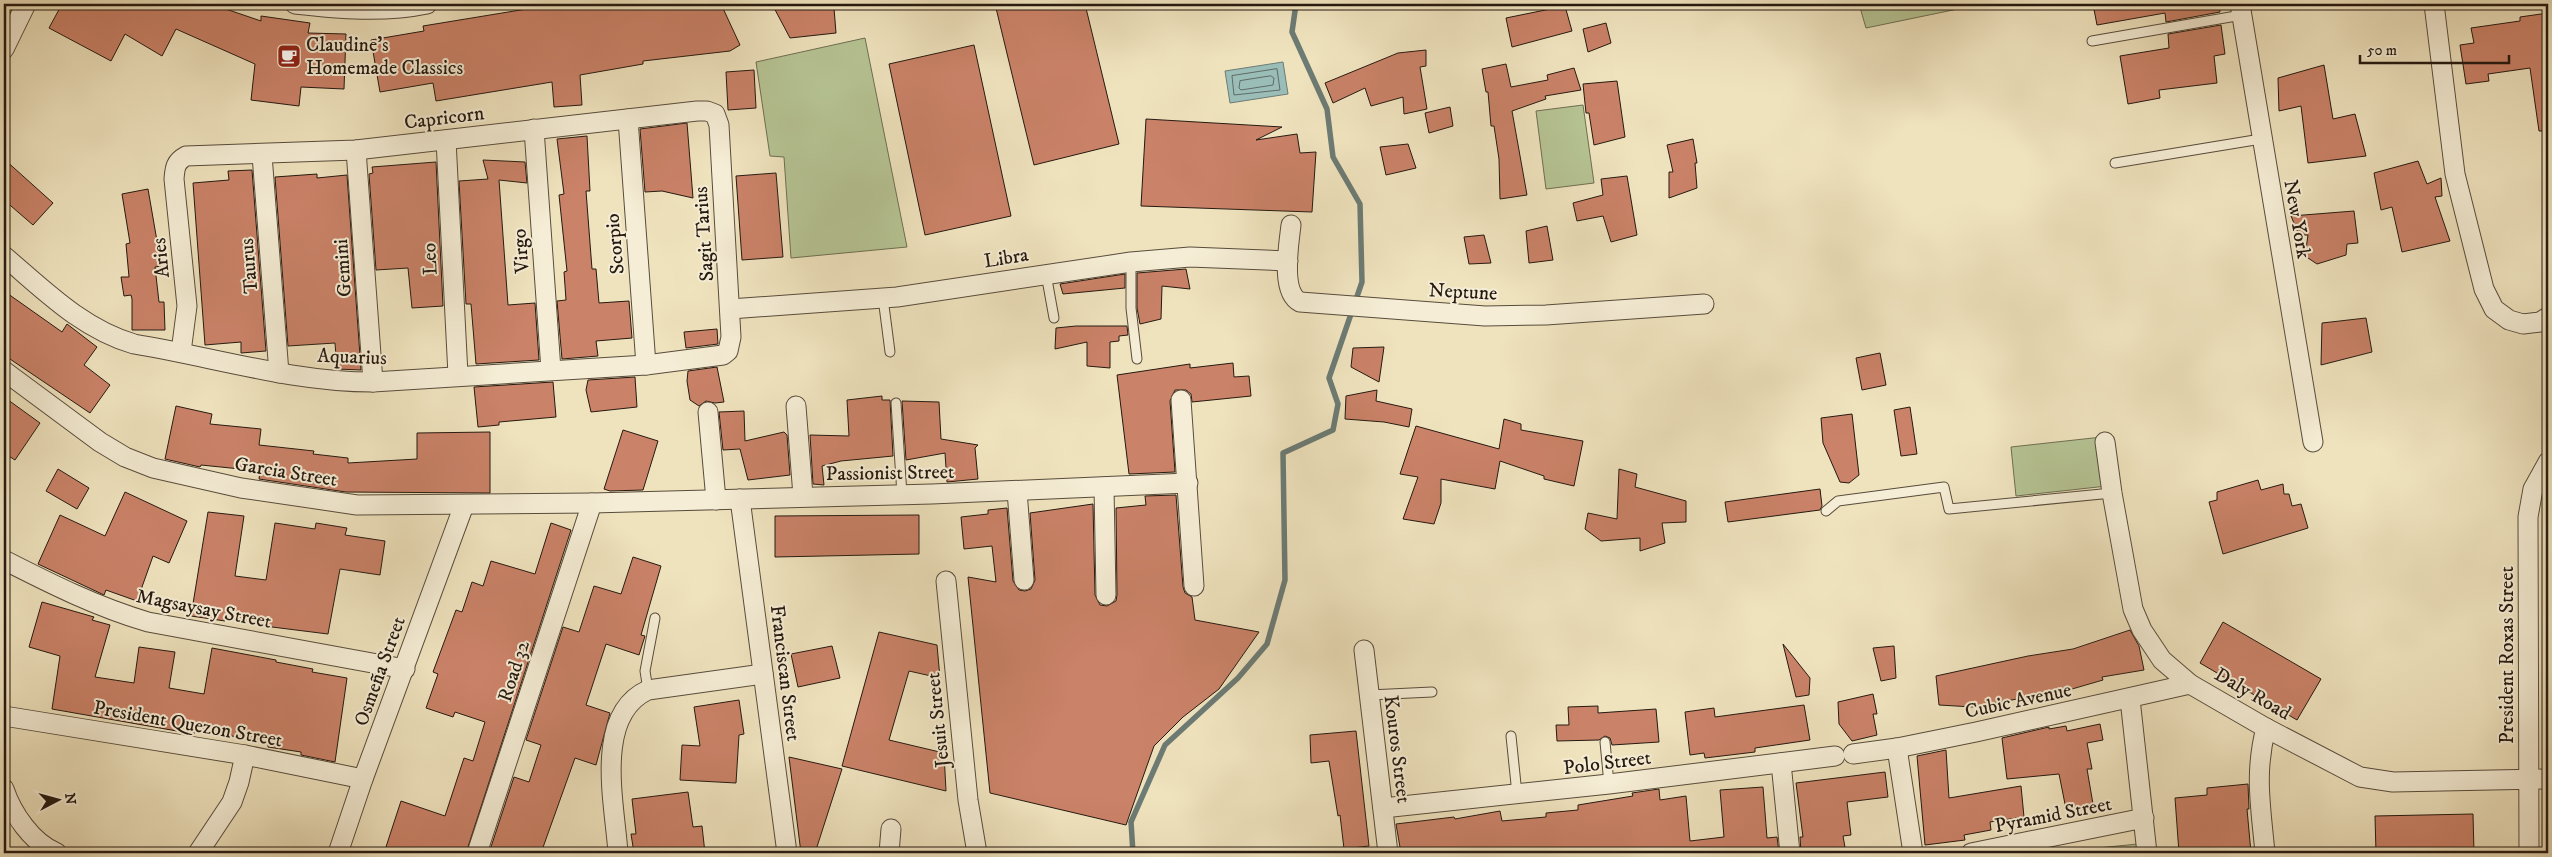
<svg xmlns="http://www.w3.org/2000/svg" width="2552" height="857" font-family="'IM FELL DW Pica',serif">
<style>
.green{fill:#b6c494;stroke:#6e6e52}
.water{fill:#9bbdb7;stroke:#6c7b74}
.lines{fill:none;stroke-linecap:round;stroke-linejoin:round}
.shore{stroke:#606b64;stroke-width:1}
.stream{stroke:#6c7b74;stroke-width:5.5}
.building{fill:#ca8268;stroke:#251910}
.lane-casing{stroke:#584c3c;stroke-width:11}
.street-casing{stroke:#584c3c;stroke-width:21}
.lane{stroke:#f5edd5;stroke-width:9}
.street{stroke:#f5edd5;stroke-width:19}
.labels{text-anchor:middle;stroke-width:4;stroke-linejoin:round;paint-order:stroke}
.poi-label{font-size:20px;fill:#251910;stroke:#f5edd5;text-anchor:start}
.street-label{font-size:20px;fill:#251910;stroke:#f5edd5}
</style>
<rect width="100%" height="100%" fill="#efe3be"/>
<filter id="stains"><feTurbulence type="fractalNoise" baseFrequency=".004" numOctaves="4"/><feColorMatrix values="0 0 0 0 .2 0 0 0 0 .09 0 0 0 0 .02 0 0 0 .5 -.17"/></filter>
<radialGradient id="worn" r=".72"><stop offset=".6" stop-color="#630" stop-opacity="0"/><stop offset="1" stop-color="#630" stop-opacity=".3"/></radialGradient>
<g class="green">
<polygon points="1859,4 1982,4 1866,28"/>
<polygon points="865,38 907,247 791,258 784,157 770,156 756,62"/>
<polygon points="1583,105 1594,183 1546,189 1536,111"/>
<polygon points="2102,437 2107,486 2016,496 2011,447"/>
<polygon points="2138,844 2139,853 2046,853"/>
</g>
<polygon class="water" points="1283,62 1288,94 1230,103 1225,71"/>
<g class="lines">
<g class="shore">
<polygon points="1277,69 1280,90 1234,95 1232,76"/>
<polygon points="1271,76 1274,78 1273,85 1241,90 1239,88 1240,81"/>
</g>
<polyline class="stream" points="1133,853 1131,822 1165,745 1238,678 1267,644 1285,580 1283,453 1333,430 1338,404 1329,378 1362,282 1360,204 1333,157 1327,109 1292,32 1296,4"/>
</g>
<g class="building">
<polygon points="62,4 211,4 261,21 261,16 310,23 308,33 346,34 344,89 301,87 299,106 251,100 255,64 176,29 162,56 125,34 111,61 49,28"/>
<polygon points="557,4 721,4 740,45 730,51 643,61 643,64 580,75 582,105 554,107 552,82 436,101 433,83 380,92 371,40 424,31 423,26"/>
<polygon points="772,4 819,4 834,8 836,33 790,38"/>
<polygon points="995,4 1085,4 1119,144 1034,165"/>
<polygon points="2093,4 2219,4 2220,12 2166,22 2165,13 2097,25"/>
<polygon points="1565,6 1572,31 1512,47 1506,18"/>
<polygon points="2548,13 2548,131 2539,131 2530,68 2488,74 2489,81 2466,84 2460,45 2474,43 2471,28 2520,21 2520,17"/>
<polygon points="1606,23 1611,43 1588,52 1583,29"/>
<polygon points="2221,25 2225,54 2214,56 2217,83 2159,90 2160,98 2128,104 2120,56 2169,48 2168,34"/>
<polygon points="974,45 1011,216 925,235 889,64"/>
<polygon points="1426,50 1426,66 1420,67 1427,109 1404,114 1403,97 1371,106 1365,88 1333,103 1325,83 1398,53"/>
<polygon points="1506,64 1511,87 1548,80 1547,75 1574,68 1581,90 1545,96 1546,99 1512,111 1527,195 1500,199 1499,159 1494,126 1491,126 1488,92 1486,92 1482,69"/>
<polygon points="2324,65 2333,119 2355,114 2366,156 2308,163 2301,106 2279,111 2278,78"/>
<polygon points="754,70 756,108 728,110 726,72"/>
<polygon points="1617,81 1625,137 1594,145 1589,113 1586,113 1583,84"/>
<polygon points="1450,107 1453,126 1429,133 1425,113"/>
<polygon points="1146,119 1282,127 1256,140 1297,134 1300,153 1316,152 1312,212 1141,206"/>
<polygon points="687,123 693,198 662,191 645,192 640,129"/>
<polygon points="587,136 590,191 586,191 592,269 596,269 599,303 629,301 632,338 596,341 598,356 562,359 557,301 566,300 564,272 567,271 559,195 564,194 557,139"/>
<polygon points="1693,139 1697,163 1695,163 1697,188 1669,198 1669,172 1673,172 1667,145"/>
<polygon points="1408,144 1416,168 1386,175 1380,147"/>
<polygon points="4,159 53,203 33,225 4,200"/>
<polygon points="483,160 525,162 527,183 499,180 508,305 535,303 539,360 476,364 471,304 466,304 459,181 488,179"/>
<polygon points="2418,161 2427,184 2441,178 2442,196 2435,197 2450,241 2402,252 2392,207 2381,210 2374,173"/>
<polygon points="436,162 443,306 412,308 408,268 376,270 369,174 373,173 372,167"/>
<polygon points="252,170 266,351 241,353 241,342 205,345 193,183 229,180 228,171"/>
<polygon points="776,173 783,257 742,260 736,176"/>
<polygon points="317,174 317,178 347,175 361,370 337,369 335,343 288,346 275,177"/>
<polygon points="1627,176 1637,235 1611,242 1603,216 1577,221 1573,203 1603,195 1601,179"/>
<polygon points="148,189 157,241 159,240 161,266 155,267 159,302 164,302 165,330 132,330 132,299 131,295 124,296 121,277 129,277 126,244 130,243 122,194"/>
<polygon points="2354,211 2358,243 2347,244 2346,255 2317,264 2305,256 2308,235 2299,235 2291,216"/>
<polygon points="1547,226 1553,260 1529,263 1526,231"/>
<polygon points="1484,235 1491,263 1469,264 1464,237"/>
<polygon points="1186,269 1190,289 1162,286 1161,319 1140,324 1137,308 1137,273"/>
<polygon points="1125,274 1125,288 1063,294 1060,284"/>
<polygon points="4,291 62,332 67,324 97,347 84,365 110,385 90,413 4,355"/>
<polygon points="2366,318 2372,352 2321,365 2322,323"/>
<polygon points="1076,326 1127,326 1128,335 1119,336 1119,341 1110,342 1110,368 1087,366 1087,342 1055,349 1056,328"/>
<polygon points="717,329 718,344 686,348 684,332"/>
<polygon points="1384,347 1379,382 1351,367 1353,348"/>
<polygon points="1880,353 1886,385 1862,390 1856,358"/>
<polygon points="1233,363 1234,377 1249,376 1251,396 1192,402 1191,394 1186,390 1175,390 1170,401 1175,472 1129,474 1117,375 1190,364 1190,368"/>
<polygon points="717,367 724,402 715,403 706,401 699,406 690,400 687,381 688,371"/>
<polygon points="635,377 637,407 591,412 586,390 588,380"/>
<polygon points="553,382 556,417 499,422 499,425 478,427 474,387"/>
<polygon points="1377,390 1376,401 1412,409 1409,427 1384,422 1345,419 1346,396"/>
<polygon points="882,396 882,400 890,400 893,456 841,461 822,466 824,485 813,484 810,435 849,436 847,400"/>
<polygon points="4,397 40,423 15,460 4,453"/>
<polygon points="902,401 939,402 941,439 978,445 975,448 978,479 947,482 945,453 906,460"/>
<polygon points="176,406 212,414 210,424 261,429 259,445 314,451 313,454 348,458 348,463 417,459 417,433 490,432 490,493 346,492 259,479 260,471 201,465 200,467 165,459"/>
<polygon points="1910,407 1917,454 1901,456 1894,410"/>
<polygon points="744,411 745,441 784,432 787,435 790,475 748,480 740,449 723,450 719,412"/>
<polygon points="1852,414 1859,475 1849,483 1840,482 1823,443 1821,418"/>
<polygon points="1504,419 1521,424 1521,430 1583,441 1574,486 1544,479 1544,476 1500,461 1495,489 1441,479 1441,503 1434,524 1403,519 1418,477 1400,474 1416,426 1499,449"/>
<polygon points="623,430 658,441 643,490 610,491 604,489"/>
<polygon points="58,469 89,488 77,509 46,491"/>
<polygon points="1619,469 1637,474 1635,487 1686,501 1686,522 1662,523 1665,543 1640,551 1640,538 1601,541 1585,529 1588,513 1617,519"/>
<polygon points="2258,480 2261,490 2283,484 2284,494 2289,494 2292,506 2301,504 2308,528 2223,554 2209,502 2217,500 2217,492"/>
<polygon points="1820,489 1822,506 1820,510 1728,522 1725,502"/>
<polygon points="125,492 187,521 169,563 153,556 137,601 106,590 104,595 38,564 60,515 105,536"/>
<polygon points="1176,495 1183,587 1185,593 1192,597 1195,620 1259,632 1219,689 1183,717 1154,746 1126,825 990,793 968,577 996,582 992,546 964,549 961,517 988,514 988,510 1007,508 1013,581 1019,590 1025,591 1031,589 1035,580 1030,513 1093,504 1095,595 1100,605 1107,606 1116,601 1117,595 1116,508 1146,505 1145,496"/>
<polygon points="208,512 244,516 235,576 266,580 275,523 315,529 316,523 347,528 345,535 385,541 380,575 340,569 328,634 264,626 265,624 225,618 225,621 191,616"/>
<polygon points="919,515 919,554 775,557 775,516"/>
<polygon points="551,523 571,530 466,853 384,853 401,801 445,816 464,758 473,761 485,722 455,712 453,717 426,708 438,674 433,672 456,610 462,612 472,582 483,586 491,561 535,574"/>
<polygon points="633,557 661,566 641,635 645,636 639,655 606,644 586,705 610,713 596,765 575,758 541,853 489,853 514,777 529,782 541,745 526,740 563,627 579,632 594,586 621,594"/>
<polygon points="42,602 94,617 92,620 110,625 95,677 134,683 139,647 175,652 169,688 204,694 212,648 276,660 276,662 313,669 312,672 347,678 335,762 301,755 301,752 268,747 268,743 232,736 194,730 194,734 52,709 60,656 29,647"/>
<polygon points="2223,622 2321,679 2297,720 2200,663"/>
<polygon points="2130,630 2139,646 2144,670 2102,677 2103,680 2072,689 1973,707 1939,705 1936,676 2028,656 2073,649"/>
<polygon points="879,632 937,645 940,678 909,671 889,740 944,753 946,791 842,766"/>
<polygon points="1783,644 1810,678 1809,695 1796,697"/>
<polygon points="832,646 840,678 798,687 791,654"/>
<polygon points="1894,646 1896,678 1881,681 1873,648"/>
<polygon points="1873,694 1877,714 1873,714 1877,735 1852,741 1839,724 1838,702"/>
<polygon points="739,700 744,734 739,735 736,783 680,780 682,745 700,746 694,707"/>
<polygon points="1804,705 1810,740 1755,748 1755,752 1705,758 1704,753 1690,755 1685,712 1714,708 1715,717"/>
<polygon points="1598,706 1598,713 1656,709 1659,742 1612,745 1610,738 1605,736 1599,740 1557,741 1556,725 1569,725 1568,707"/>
<polygon points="2100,724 2103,740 2087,743 2092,769 2087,769 2093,804 2066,809 2059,774 2007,779 2002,738 2049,727 2049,729 2066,726 2067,731"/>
<polygon points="1356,731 1369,846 1344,849 1340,815 1338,816 1329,761 1311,763 1310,735"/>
<polygon points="1946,750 1949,798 2021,786 2024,817 1990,822 1991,830 1964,835 1965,840 1925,845 1917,756"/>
<polygon points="789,757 842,769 815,853 801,853"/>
<polygon points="1885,772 1888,797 1847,802 1851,835 1843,836 1846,853 1801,853 1800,837 1803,837 1796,783"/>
<polygon points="2248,784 2249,809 2247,809 2251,853 2179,853 2175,798 2207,795 2207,788"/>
<polygon points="1763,787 1767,838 1777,837 1779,853 1495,853 1495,850 1468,853 1401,853 1396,824 1454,817 1455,819 1500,811 1502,821 1546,817 1546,813 1578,810 1578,805 1633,796 1632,793 1659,789 1660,800 1686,796 1690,841 1724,837 1720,790"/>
<polygon points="688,792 693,827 702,826 705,853 634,853 631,834 636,834 632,799"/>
<polygon points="2473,814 2474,853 2376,853 2375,816"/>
</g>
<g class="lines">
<g class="lane-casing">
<g id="lane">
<polyline points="2092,41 2242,15"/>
<polyline points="2115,163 2261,139"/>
<polyline points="1131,262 1131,308 1137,359"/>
<polyline points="1046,274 1054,318"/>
<polyline points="883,298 890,352"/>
<polyline points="896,403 902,495"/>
<polyline points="1826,511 1838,501 1944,487 1949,509 2112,493"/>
<polyline points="648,690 645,671 655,618"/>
<polyline points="1369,695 1432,692"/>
<polyline points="1511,736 1517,794"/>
<polyline points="1605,742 1609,784"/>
</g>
</g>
<g class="street-casing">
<g id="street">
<path d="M295,4C339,9 384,13 427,4"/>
<polyline points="2240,4 2313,442"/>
<polyline points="2434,4 2455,174 2484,289 2494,309 2509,320 2523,324 2540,322 2548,317"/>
<polyline points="4,49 26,4"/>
<polyline points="628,119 646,365"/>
<polyline points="534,129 551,370"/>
<polyline points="446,140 458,375"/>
<polyline points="356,150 373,382"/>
<polyline points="262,155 279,373"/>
<path d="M1291,225C1289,244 1280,292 1300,302L1485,316L1546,315L1704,304"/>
<path d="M4,256C44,290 82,329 134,344C213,357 292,382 373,382L646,365L723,355L728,351L731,337L719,125L715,114L707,111H697L356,150L186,156C175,162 175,168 174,179L187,306L181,352"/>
<polyline points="730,309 897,297 1131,262 1190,257 1288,261"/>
<polyline points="4,371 100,442 125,457 153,468 241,488 357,505 592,503 932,494 1188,483"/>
<polyline points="1181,400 1194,586"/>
<polyline points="796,406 803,496"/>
<polyline points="708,412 716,500"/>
<polyline points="2105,442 2112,493 2133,609 2142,630 2162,660 2190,684 2266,728 2360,777 2393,782 2548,779"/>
<polyline points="1104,487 1106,595"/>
<polyline points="1017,491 1024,580"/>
<polyline points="740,499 787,853"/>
<path d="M4,560C51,584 97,607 148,622L405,669"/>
<polyline points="946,581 968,800 977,853"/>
<polyline points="1364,650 1388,853"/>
<polyline points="2130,699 2147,853"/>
<polyline points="4,716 245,755 363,779"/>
<polyline points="1897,748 1913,853"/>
<polyline points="1853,754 1897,748 1976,732 2190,684"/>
<polyline points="1781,763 1790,853"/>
<path d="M4,789C12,813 32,843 57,853"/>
<polyline points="1383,808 1609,784 1835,756"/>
<polyline points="198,853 232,802 239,782 245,755"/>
<polyline points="338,853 363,779 464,505"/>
<polyline points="477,853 592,503"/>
<path d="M618,853C615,805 593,715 648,690L763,674"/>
<polyline points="889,853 891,829"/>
<polyline points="1971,853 2144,818"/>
<path d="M2265,853C2261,808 2254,773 2266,728"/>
<polyline points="2529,853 2528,517 2533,489 2548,462"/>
</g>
</g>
<use href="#lane" class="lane"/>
<use href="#street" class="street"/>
</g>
<defs>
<g id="cafe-square" transform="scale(1.25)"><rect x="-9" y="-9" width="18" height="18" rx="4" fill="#8f2418" stroke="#f5edd5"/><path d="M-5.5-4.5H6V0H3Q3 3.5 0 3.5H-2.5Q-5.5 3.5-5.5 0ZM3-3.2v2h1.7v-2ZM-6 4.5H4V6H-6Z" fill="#fff"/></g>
</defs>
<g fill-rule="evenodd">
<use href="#cafe-square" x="289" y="56"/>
</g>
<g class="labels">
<g class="poi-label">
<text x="306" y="51">Claudine's<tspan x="306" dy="23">Homemade Classics</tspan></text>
</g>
<g class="street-label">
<text transform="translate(444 117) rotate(-7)" y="7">Capricorn</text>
<text transform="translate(2298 219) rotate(80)" y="7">New York</text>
<text transform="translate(703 234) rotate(-94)" y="7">Sagit Tarius</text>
<text transform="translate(614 244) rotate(-95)" y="7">Scorpio</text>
<text transform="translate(520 251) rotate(-94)" y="7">Virgo</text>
<text transform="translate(1006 257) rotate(-9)" y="7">Libra</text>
<text transform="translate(160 258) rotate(-96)" y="7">Aries</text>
<text transform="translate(429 259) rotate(-93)" y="7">Leo</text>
<text transform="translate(248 266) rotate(-95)" y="7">Taurus</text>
<text transform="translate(342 268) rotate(-94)" y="7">Gemini</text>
<text transform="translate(1463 291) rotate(3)" y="7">Neptune</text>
<text transform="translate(352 356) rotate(2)" y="7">Aquarius</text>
<text transform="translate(286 471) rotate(9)" y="7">Garcia Street</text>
<text transform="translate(890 472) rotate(-1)" y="7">Passionist Street</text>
<text transform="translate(204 608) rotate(11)" y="7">Magsaysay Street</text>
<text transform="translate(2506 655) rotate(-90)" y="7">President Roxas Street</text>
<text transform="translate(379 671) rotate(-70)" y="7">Osmeña Street</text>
<text transform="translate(513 671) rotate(-72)" y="7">Road 32</text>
<text transform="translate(786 673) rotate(83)" y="7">Franciscan Street</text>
<text transform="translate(2253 693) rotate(30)" y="7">Daly Road</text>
<text transform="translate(2018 700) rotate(-12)" y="7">Cubic Avenue</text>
<text transform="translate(937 720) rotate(-96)" y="7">Jesuit Street</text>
<text transform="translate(188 723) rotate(10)" y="7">President Quezon Street</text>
<text transform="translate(1398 749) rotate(83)" y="7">Kouros Street</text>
<text transform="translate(1607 762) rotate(-7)" y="7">Polo Street</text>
<text transform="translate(2053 814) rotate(-11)" y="7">Pyramid Street</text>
</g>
</g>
<rect width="2552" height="857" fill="none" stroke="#efe3be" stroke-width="20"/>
<rect x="5" y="5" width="2542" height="847" fill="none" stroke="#251910" stroke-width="2.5"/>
<rect x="10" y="10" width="2532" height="837" fill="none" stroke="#251910"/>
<g transform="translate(58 800) rotate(84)" stroke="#f5edd5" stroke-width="4" paint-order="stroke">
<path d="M0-4L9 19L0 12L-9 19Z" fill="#251910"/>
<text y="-8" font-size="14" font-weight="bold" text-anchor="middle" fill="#251910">N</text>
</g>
<path d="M2360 55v8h149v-8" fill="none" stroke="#251910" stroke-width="2.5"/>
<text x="2367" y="55" font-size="15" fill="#251910" stroke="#f5edd5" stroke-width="4" paint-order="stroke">50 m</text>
<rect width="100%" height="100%" filter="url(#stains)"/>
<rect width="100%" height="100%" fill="url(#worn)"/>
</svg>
